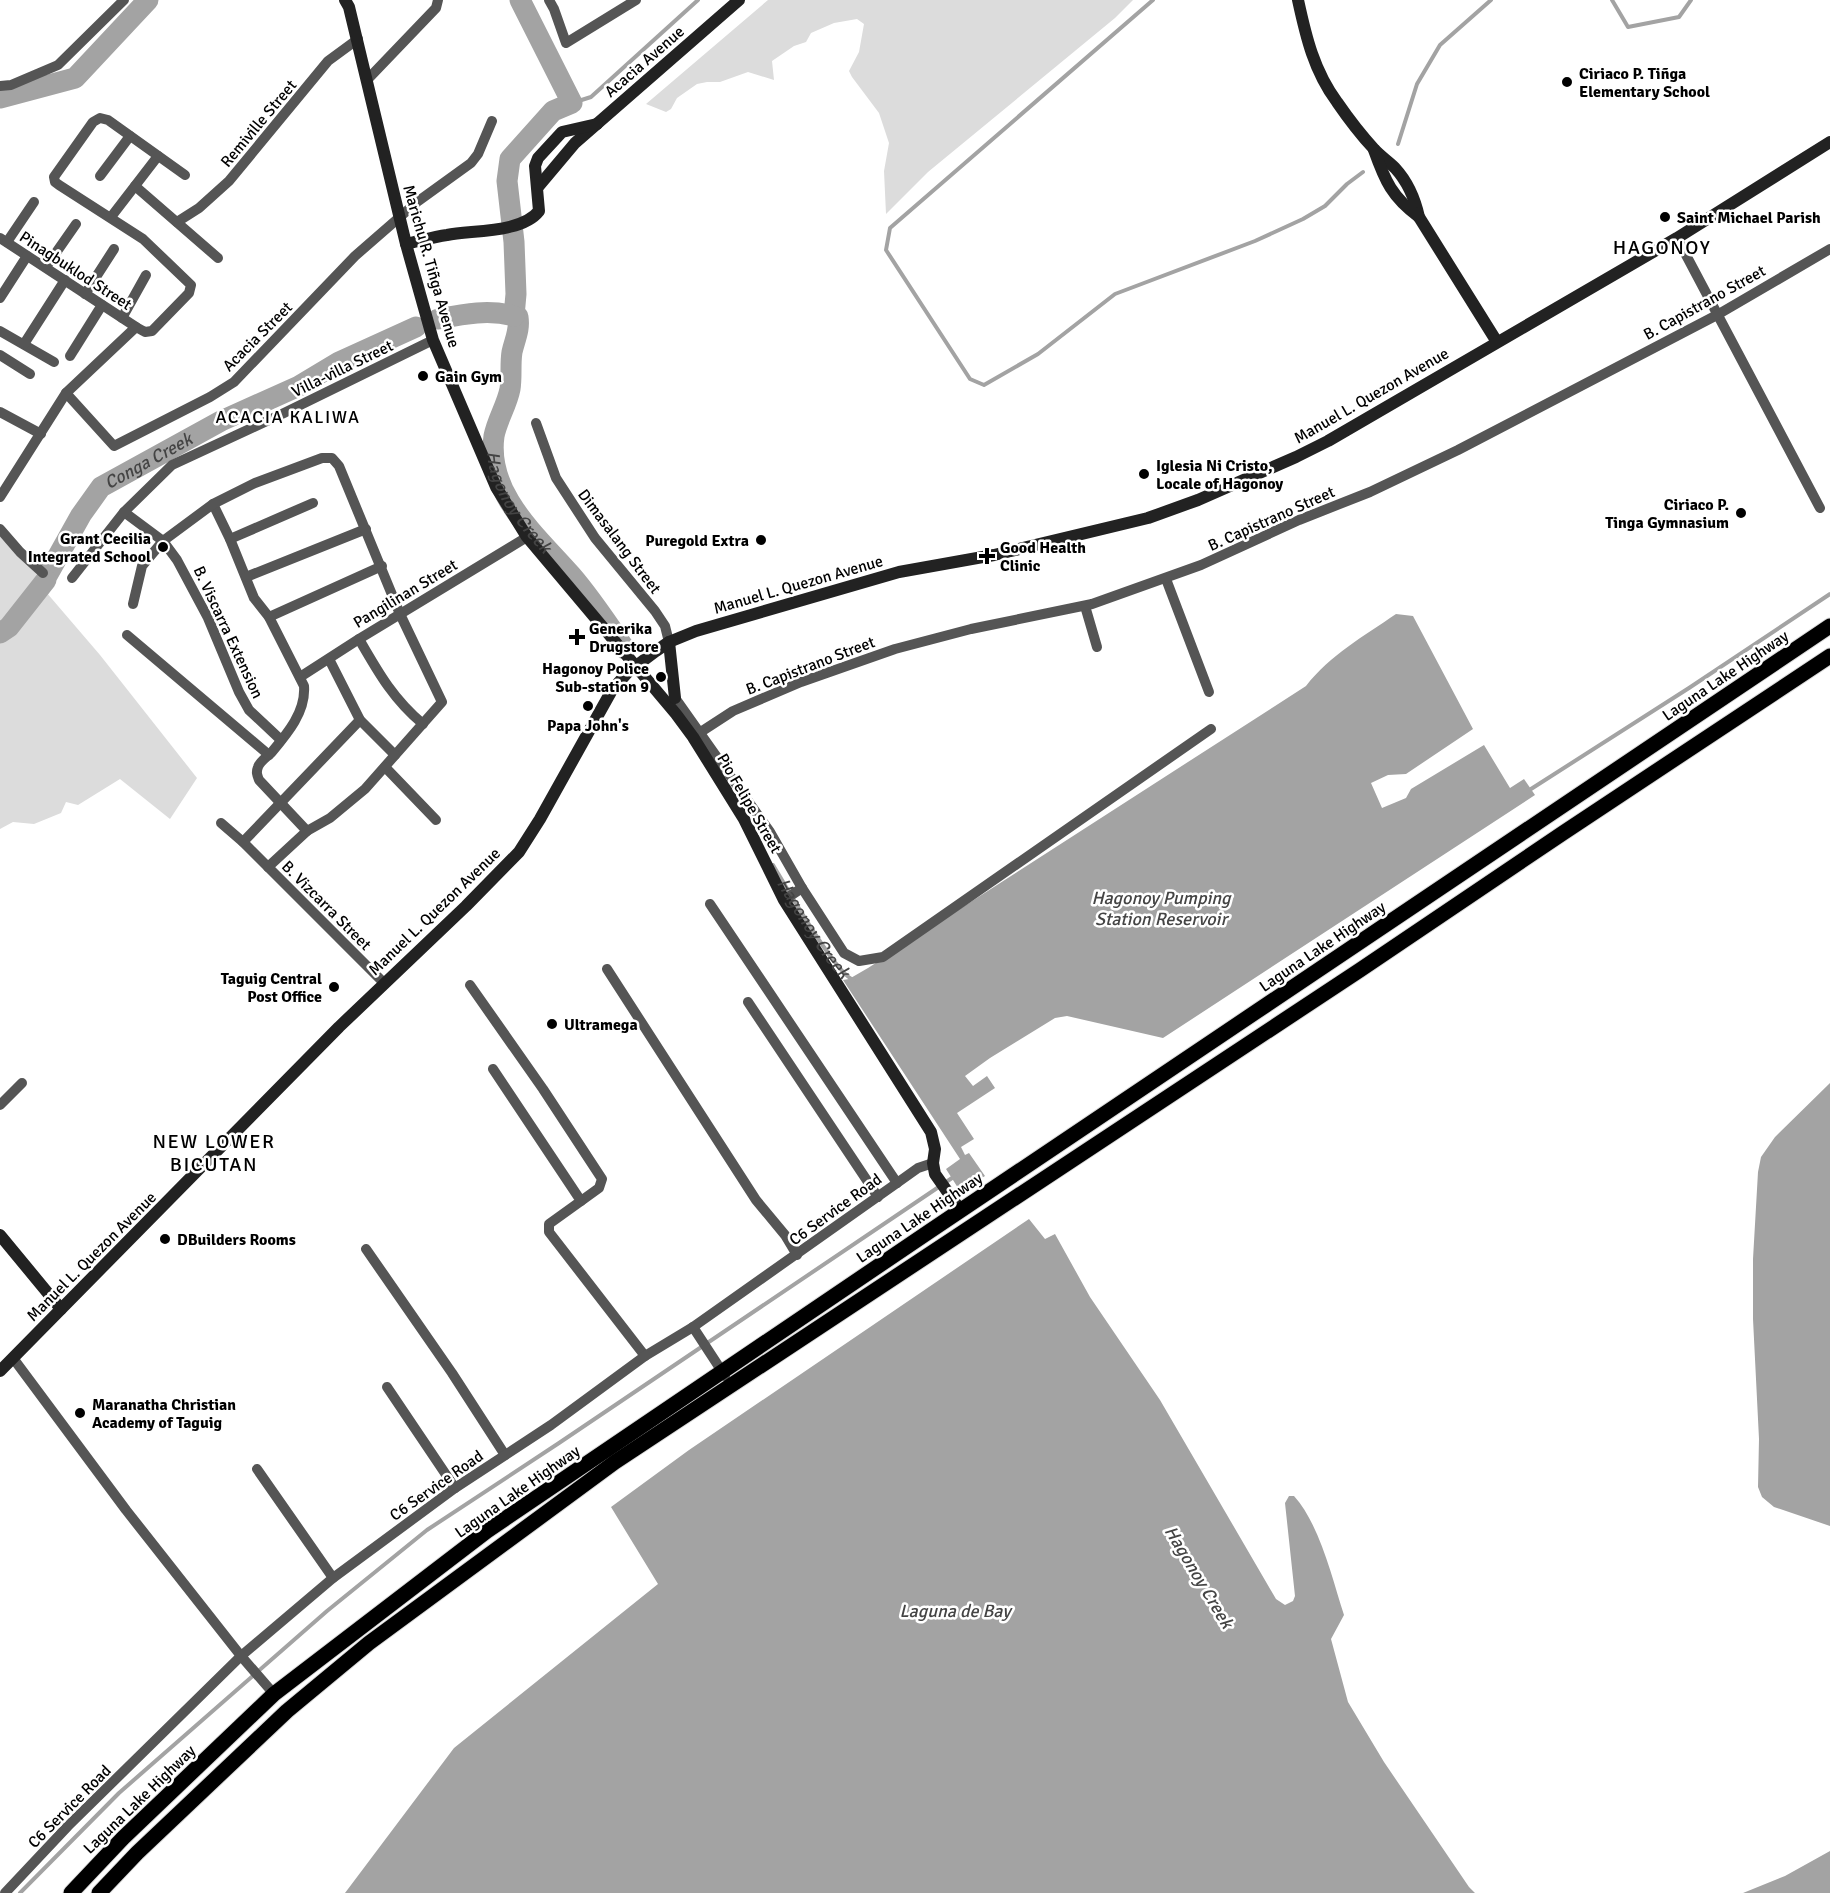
<svg xmlns="http://www.w3.org/2000/svg" width="1830" height="1893" font-family="Signika,sans-serif">
<style>
.green{fill:#dcdcdc}
.water{fill:#a3a3a3}
.lines{fill:none;stroke-linecap:round;stroke-linejoin:round}
.stream{stroke:#a3a3a3;stroke-width:4}
.river{stroke:#a3a3a3;stroke-width:21}
.primary-casing{stroke:#dbdbdb;stroke-width:17}
.street{stroke:#555;stroke-width:10}
.secondary{stroke:#222;stroke-width:12}
.primary{stroke:#000;stroke-width:15}
.poi-dot{fill:#000;stroke:#fff;stroke-width:2}
.labels{text-anchor:middle;stroke-width:5;stroke-linejoin:round;paint-order:stroke}
.street-label{font-size:16px;fill:#000;stroke:#fff}
.poi-label{font-size:16px;font-weight:bold;fill:#000;stroke:#fff;text-anchor:start}
.neighbourhood-label{font-size:18px;letter-spacing:1.5px;fill:#000;stroke:#fff}
.water-label{font-size:18px;font-style:italic;fill:#444;stroke:#fff}
.quarter-label{font-size:20px;letter-spacing:1.5px;fill:#000;stroke:#fff}
</style>
<rect width="100%" height="100%" fill="#fff"/>
<g class="green">
<polygon points="768,0 1133,0 1115,18 928,172 886,214 884,171 889,143 879,113 852,77 849,71 859,52 864,24 857,19 834,23 811,33 806,42 794,46 772,61 774,80 748,72 720,82 707,82 697,84 677,98 671,109 666,112 646,104"/>
<polygon points="0,535 41,579 8,625 0,629"/>
<path d="M46,592L100,655L197,778L170,819L120,779L78,805L66,802L61,813L34,824L13,822L0,829V641C23,630 33,613 46,592Z"/>
</g>
<g class="water">
<path d="M1396,614L1413,616L1473,729L1406,774L1388,775L1371,783L1382,808L1406,798L1411,789L1484,745L1510,788L1524,779L1535,795L1163,1038L1067,1016L1055,1018L990,1058L965,1076L973,1086L987,1076L995,1088L957,1113L974,1139L961,1147L965,1155L969,1153L985,1176L960,1191L946,1169L960,1159L843,980L849,979L868,968L1306,686C1330,655 1364,636 1396,614Z"/>
<polygon points="1830,1083 1830,1526 1774,1507 1762,1497 1758,1487 1759,1439 1753,1319 1753,1259 1758,1172 1761,1157 1775,1137"/>
<path d="M1029,1219L1045,1239L1055,1234L1090,1297L1160,1400L1276,1599L1285,1605L1293,1601L1295,1596L1285,1503L1289,1496H1294C1320,1525 1332,1578 1344,1615L1331,1639L1348,1702L1384,1762L1469,1887L1475,1893H345L454,1748L658,1584L611,1507L689,1450Z"/>
<polygon points="1830,1851 1830,1893 1743,1893 1785,1876"/>
</g>
<g class="lines">
<g class="stream">
<polyline points="1153,0 890,228 886,250 970,379 984,385 1038,354 1115,294 1255,241 1303,219 1325,206 1347,184 1363,172"/>
<polyline points="1612,0 1628,27 1679,17 1691,0"/>
<polyline points="572,103 591,97 698,0"/>
<polyline points="1398,144 1417,84 1440,45 1491,0"/>
<polyline points="1531,789 1689,688 1830,594"/>
<path id="s1" d="M773,865C785,885 837,977 854,980"/>
<polyline points="20,1893 119,1793 327,1611 427,1530 559,1443 955,1176"/>
</g>
<g class="river">
<polyline points="0,98 75,78 148,0"/>
<path id="s2" d="M514,316L518,317C520,330 515,339 512,352C510,364 512,377 510,389C507,405 497,420 494,436C486,494 537,536 571,575C591,598 608,624 625,649"/>
<polyline points="514,316 516,294 514,242 507,181 510,159 553,111 572,103 520,0"/>
<path d="M438,319C464,314 489,309 514,316"/>
<path id="s3" d="M48,574L81,515L101,487L221,421L299,386L339,362L416,327"/>
<polyline points="0,633 9,627 46,580"/>
</g>
<g class="primary-casing">
<g id="primary">
<polyline points="71,1893 123,1838 274,1694 487,1531 930,1231 1830,626"/>
<polyline points="99,1893 137,1853 287,1711 369,1643 615,1462 1360,970 1563,833 1830,656"/>
</g>
</g>
<g class="street">
<polyline points="549,0 554,9 566,43 636,0"/>
<polyline points="367,80 436,8 438,0"/>
<polyline points="0,86 11,85 58,65 124,0"/>
<polyline points="100,176 130,136"/>
<polyline points="135,186 218,258"/>
<polyline points="111,217 158,156"/>
<polyline points="177,222 199,208 229,181 328,61 358,39"/>
<polyline points="0,238 136,327 145,332 152,331 189,293 191,285 143,239 59,185 55,182 54,177 93,122 100,118 108,120 185,175"/>
<polyline points="1677,238 1820,508"/>
<polyline points="7,242 34,202"/>
<polyline points="46,267 76,224"/>
<polyline points="85,294 114,249"/>
<polyline points="0,298 27,256"/>
<polyline points="122,318 146,275"/>
<polyline points="0,331 54,362"/>
<polyline points="24,344 65,280"/>
<polyline points="0,355 30,374"/>
<polyline points="70,356 102,305"/>
<polyline points="66,393 114,446 210,397 234,382 355,256 417,202 471,163 478,154 492,121"/>
<polyline points="0,412 41,434"/>
<polyline points="536,423 556,478 595,538 655,611 665,626 669,642"/>
<polyline points="0,497 66,393 136,327"/>
<path d="M213,504L230,539L254,598L269,617L304,686C306,712 287,734 271,753C267,757 260,761 258,767C256,772 257,775 259,780L307,831"/>
<polyline points="124,512 163,541 177,560 208,618 239,692 249,710 281,740"/>
<polyline points="0,529 20,552 43,573"/>
<polyline points="230,539 313,503"/>
<polyline points="246,577 366,529"/>
<polyline points="72,578 124,512 172,465 284,413 433,340"/>
<polyline points="1166,579 1209,692"/>
<polyline points="133,604 142,566 163,541 213,504 255,483 322,458 332,458 339,466 400,614 442,702 365,789 330,818 307,831 268,867"/>
<polyline points="1085,606 1097,647"/>
<polyline points="269,617 382,566"/>
<polyline points="127,635 269,755"/>
<path d="M359,639C378,672 393,699 423,724"/>
<polyline points="329,659 360,720 395,755"/>
<polyline points="300,677 359,639 527,537"/>
<polyline points="675,698 770,832 802,888 844,953 859,961 883,957 1211,729"/>
<polyline points="693,737 733,711 801,682 895,649 971,629 1092,604 1201,565 1299,520 1370,492 1458,450 1717,315 1830,249"/>
<polyline points="385,767 436,820"/>
<polyline points="221,823 243,842 384,983"/>
<polyline points="243,842 360,720"/>
<polyline points="784,900 802,888"/>
<polyline points="710,904 897,1183"/>
<polyline points="607,969 756,1200 785,1235 797,1255"/>
<polyline points="470,985 543,1089 602,1179 599,1188 581,1201"/>
<polyline points="748,1002 878,1197"/>
<polyline points="493,1069 581,1201 549,1224 549,1232 645,1356"/>
<polyline points="0,1105 22,1083"/>
<polyline points="366,1249 452,1373 505,1455"/>
<polyline points="693,1327 725,1376"/>
<polyline points="13,1358 126,1510 241,1656 274,1694"/>
<polyline points="387,1387 455,1488"/>
<polyline points="257,1469 333,1578"/>
<polyline points="5,1893 68,1826 241,1656 333,1578 455,1488 551,1425 645,1356 693,1327 897,1183 918,1168 933,1163"/>
</g>
<g class="secondary">
<polyline points="345,0 349,7 406,244 433,340 496,487 527,537 676,714 693,737 744,819 784,900 931,1132 935,1149 933,1163 935,1174 961,1211"/>
<path d="M1298,0C1306,37 1314,71 1337,102C1348,118 1361,135 1374,149C1380,156 1388,161 1395,168C1407,181 1415,199 1419,217L1497,342"/>
<path d="M1374,150C1385,181 1392,197 1419,217"/>
<polyline points="538,187 575,143 739,0"/>
<path d="M406,244C420,241 433,237 447,235C473,230 522,233 539,211L535,166L538,158L562,132L597,124"/>
<polyline points="669,642 675,698"/>
<polyline points="0,1235 61,1309"/>
<polyline points="0,1371 339,1027 466,906 519,852 540,819 612,690 628,672 656,651 669,642 696,631 899,572 994,555 1148,518 1198,500 1296,457 1328,441 1677,238 1830,142"/>
</g>
<use href="#primary" class="primary"/>
</g>
<g class="poi-dot">
<circle cx="1567" cy="82" r="6"/>
<circle cx="1665" cy="217" r="6"/>
<circle cx="423" cy="376" r="6"/>
<circle cx="1144" cy="474" r="6"/>
<circle cx="1741" cy="513" r="6"/>
<circle cx="761" cy="540" r="6"/>
<circle cx="163" cy="547" r="6"/>
<path d="M984 547h6v6h6v6h-6v6h-6v-6h-6v-6h6z"/>
<path d="M574 628h6v6h6v6h-6v6h-6v-6h-6v-6h6z"/>
<circle cx="661" cy="677" r="6"/>
<circle cx="588" cy="706" r="6"/>
<circle cx="334" cy="987" r="6"/>
<circle cx="552" cy="1024" r="6"/>
<circle cx="165" cy="1239" r="6"/>
<circle cx="80" cy="1413" r="6"/>
</g>
<g class="labels">
<g class="street-label">
<text transform="translate(644 61) rotate(-41)" y="6">Acacia Avenue</text>
<text transform="translate(258 123) rotate(-50)" y="6">Remiville Street</text>
<text transform="translate(432 266) rotate(74)" y="6">Marichu R. Tiñga Avenue</text>
<text transform="translate(76 270) rotate(33)" y="6">Pinagbuklod Street</text>
<text transform="translate(1704 302) rotate(-29)" y="6">B. Capistrano Street</text>
<text transform="translate(257 336) rotate(-45)" y="6">Acacia Street</text>
<text transform="translate(342 368) rotate(-26)" y="6">Villa-villa Street</text>
<text transform="translate(1371 395) rotate(-30)" y="6">Manuel L. Quezon Avenue</text>
<text transform="translate(1271 518) rotate(-24)" y="6">B. Capistrano Street</text>
<text transform="translate(620 541) rotate(53)" y="6">Dimasalang Street</text>
<text transform="translate(798 584) rotate(-16)" y="6">Manuel L. Quezon Avenue</text>
<text transform="translate(405 593) rotate(-31)" y="6">Pangilinan Street</text>
<text transform="translate(229 632) rotate(65)" y="6">B. Viscarra Extension</text>
<text transform="translate(810 665) rotate(-21)" y="6">B. Capistrano Street</text>
<text transform="translate(1725 675) rotate(-34)" y="6">Laguna Lake Highway</text>
<text transform="translate(750 803) rotate(60)" y="6">Pio Felipe Street</text>
<text transform="translate(327 905) rotate(45)" y="6">B. Vizcarra Street</text>
<text transform="translate(434 911) rotate(-44)" y="6">Manuel L. Quezon Avenue</text>
<text transform="translate(1322 946) rotate(-34)" y="6">Laguna Lake Highway</text>
<text transform="translate(835 1209) rotate(-36)" y="6">C6 Service Road</text>
<text transform="translate(919 1217) rotate(-34)" y="6">Laguna Lake Highway</text>
<text transform="translate(91 1256) rotate(-45)" y="6">Manuel L. Quezon Avenue</text>
<text transform="translate(436 1485) rotate(-35)" y="6">C6 Service Road</text>
<text transform="translate(517 1491) rotate(-35)" y="6">Laguna Lake Highway</text>
<text transform="translate(139 1799) rotate(-44)" y="6">Laguna Lake Highway</text>
<text transform="translate(69 1806) rotate(-45)" y="6">C6 Service Road</text>
</g>
<g class="poi-label">
<text x="1579" y="79">Ciriaco P. Tiñga<tspan x="1579" dy="18">Elementary School</tspan></text>
<text x="1677" y="223">Saint Michael Parish</text>
<text x="435" y="382">Gain Gym</text>
<text x="1156" y="471">Iglesia Ni Cristo,<tspan x="1156" dy="18">Locale of Hagonoy</tspan></text>
<text x="1729" y="510" text-anchor="end">Ciriaco P.<tspan x="1729" dy="18">Tinga Gymnasium</tspan></text>
<text x="151" y="544" text-anchor="end">Grant Cecilia<tspan x="151" dy="18">Integrated School</tspan></text>
<text x="749" y="546" text-anchor="end">Puregold Extra</text>
<text x="1000" y="553">Good Health<tspan x="1000" dy="18">Clinic</tspan></text>
<text x="589" y="634">Generika<tspan x="589" dy="18">Drugstore</tspan></text>
<text x="649" y="674" text-anchor="end">Hagonoy Police<tspan x="649" dy="18">Sub-station 9</tspan></text>
<text x="588" y="731" text-anchor="middle">Papa John's</text>
<text x="322" y="984" text-anchor="end">Taguig Central<tspan x="322" dy="18">Post Office</tspan></text>
<text x="564" y="1030">Ultramega</text>
<text x="177" y="1245">DBuilders Rooms</text>
<text x="92" y="1410">Maranatha Christian<tspan x="92" dy="18">Academy of Taguig</tspan></text>
</g>
<g class="neighbourhood-label">
<text x="288" y="423">ACACIA KALIWA</text>
</g>
<g class="water-label">
<text dy="6" stroke="none"><textPath href="#s3" startOffset="156">Conga Creek</textPath></text>
<text dy="6" stroke="none"><textPath href="#s2" startOffset="200">Hagonoy Creek</textPath></text>
<text x="1161" y="904">Hagonoy Pumping<tspan x="1161" dy="21">Station Reservoir</tspan></text>
<text dy="6" stroke="none"><textPath href="#s1" startOffset="75">Hagonoy Creek</textPath></text>
<text transform="translate(1199 1577) rotate(59)" y="6">Hagonoy Creek</text>
<text x="955" y="1617">Laguna de Bay</text>
</g>
<g class="quarter-label">
<text x="1662" y="254">HAGONOY</text>
<text x="214" y="1148">NEW LOWER<tspan x="214" dy="23">BICUTAN</tspan></text>
</g>
</g>
</svg>
